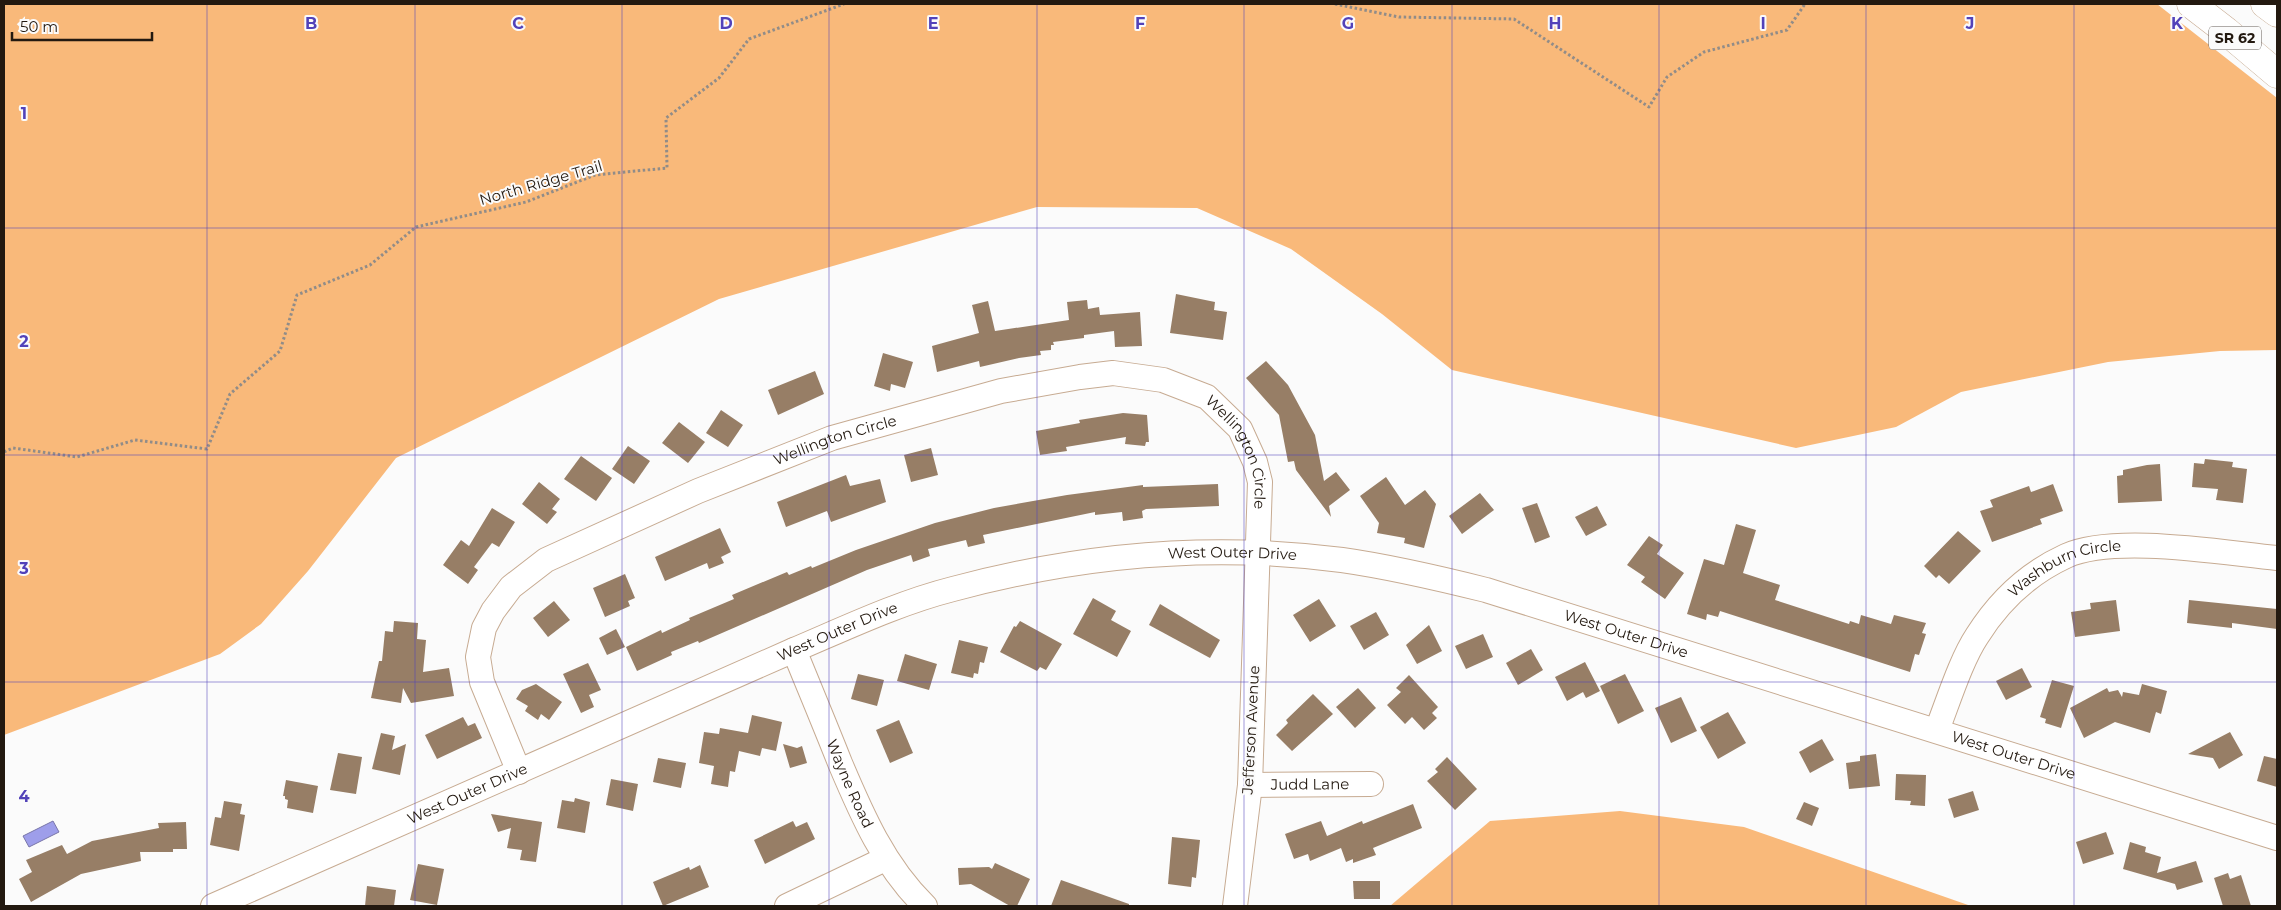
<svg xmlns="http://www.w3.org/2000/svg" width="2281" height="910" font-family="Montserrat,sans-serif">
<style>
.forest{fill:#f9b97a}
.water{fill:#9e9eea;stroke:#7976a9}
.building{fill:#977e66}
.lines{fill:none;stroke-linecap:round;stroke-linejoin:round}
.minor-casing{stroke:#c7ab92;stroke-width:26}
.highway-casing{stroke:#c7ab92;stroke-width:29}
.path{stroke:#918c88;stroke-width:3;stroke-dasharray:2.5 2.5;stroke-linecap:butt}
.minor{stroke:#fff;stroke-width:24}
.highway{stroke:#fff;stroke-width:28}
.grid{fill:none;stroke:#5242b9;stroke-width:1;stroke-opacity:0.55}
.labels{text-anchor:middle;stroke-width:4;stroke-linejoin:round;paint-order:stroke}
.shield{fill:#fbfbfb;stroke:#645d56;stroke-width:1}
.shield-label{font-size:14px;font-weight:bold;fill:#231910}
.street-label{font-size:15px;fill:#231910;stroke:#fbfbfb}
.grid-label{font-size:16px;text-anchor:middle;font-weight:bold;fill:#5242b9;stroke:#fbfbfb;stroke-width:4;stroke-linejoin:round;paint-order:stroke}
</style>
<rect width="100%" height="100%" fill="#fbfbfb"/>
<g class="forest">
<polygon points="4,4 2157,4 2277,98 2277,350 2220,351 2108,362 1961,392 1896,427 1796,448 1452,370 1382,314 1291,249 1197,208 1037,207 719,299 396,458 308,571 261,624 220,654 4,735"/>
<polygon points="1620,811 1744,827 1971,906 1390,906 1490,821"/>
</g>
<polygon class="water" points="53,821 59,832 29,847 23,836"/>
<g class="building">
<polygon points="1176,294 1215,302 1214,310 1227,312 1223,340 1170,333"/>
<polygon points="1087,300 1088,309 1099,307 1100,315 1140,312 1142,346 1115,347 1114,331 1084,335 1084,338 1053,342 1054,345 1051,345 1051,350 1040,351 1041,355 1019,358 980,367 979,361 937,372 932,346 979,333 972,305 988,301 995,331 1069,320 1067,302"/>
<polygon points="883,353 913,362 905,388 891,384 890,391 874,386"/>
<polygon points="1266,361 1288,385 1315,435 1324,481 1336,472 1350,490 1329,506 1331,517 1296,470 1294,461 1288,462 1279,415 1246,378"/>
<polygon points="815,371 824,394 778,415 768,390"/>
<polygon points="721,410 743,425 728,447 706,433"/>
<polygon points="1123,413 1147,415 1149,442 1146,442 1145,446 1125,444 1126,437 1066,447 1067,451 1040,455 1036,431 1080,423 1079,420"/>
<polygon points="679,422 705,442 688,463 662,443"/>
<polygon points="628,446 650,461 634,484 612,469"/>
<polygon points="931,448 938,475 911,482 904,455"/>
<polygon points="581,456 612,478 596,501 564,479"/>
<polygon points="2205,459 2233,462 2232,467 2247,469 2243,503 2216,500 2218,489 2192,487 2194,463 2204,464"/>
<polygon points="2160,464 2162,501 2118,503 2117,476 2123,475 2123,470 2147,465"/>
<polygon points="846,475 850,486 880,479 886,502 831,522 827,511 786,527 777,502"/>
<polygon points="1386,477 1405,505 1425,490 1436,504 1424,548 1404,543 1405,538 1377,533 1379,523 1360,496"/>
<polygon points="539,482 560,499 552,509 557,512 547,524 522,504"/>
<polygon points="1218,484 1219,506 1146,509 1142,511 1143,518 1123,521 1122,512 1095,515 1095,512 983,535 985,543 968,547 966,540 928,549 930,556 913,562 911,555 867,570 699,643 698,641 671,652 672,655 637,671 626,647 661,630 662,633 690,620 689,618 734,599 732,595 787,572 789,575 811,566 812,568 856,550 935,523 994,508 1067,495 1143,485 1143,487"/>
<polygon points="2053,484 2063,511 2040,519 2042,524 1992,542 1980,511 1993,507 1990,500 2029,486 2031,492"/>
<polygon points="1480,493 1494,510 1462,534 1449,516"/>
<polygon points="1537,503 1550,537 1535,543 1522,508"/>
<polygon points="1597,506 1607,525 1586,536 1575,517"/>
<polygon points="492,508 515,522 499,547 492,543 474,567 478,570 468,584 443,565 461,540 469,546"/>
<polygon points="1736,524 1756,530 1743,573 1780,585 1775,600 1849,624 1850,621 1859,624 1861,615 1891,624 1894,615 1926,623 1922,633 1926,634 1919,655 1915,654 1910,672 1720,611 1718,617 1707,614 1706,620 1687,614 1704,559 1724,565"/>
<polygon points="720,528 731,552 721,557 724,563 709,569 707,563 665,581 655,557"/>
<polygon points="1958,531 1981,551 1949,584 1939,575 1936,578 1924,566"/>
<polygon points="1649,536 1663,545 1657,554 1684,573 1665,599 1641,582 1645,577 1627,565"/>
<polygon points="625,574 635,598 628,601 630,606 605,617 593,588"/>
<polygon points="1093,598 1116,611 1111,620 1131,631 1117,657 1073,634"/>
<polygon points="1319,599 1336,626 1310,642 1293,615"/>
<polygon points="2116,600 2120,631 2075,637 2071,612 2091,609 2090,603"/>
<polygon points="2189,600 2277,609 2277,629 2232,623 2232,628 2187,623"/>
<polygon points="554,601 570,620 548,637 533,618"/>
<polygon points="1160,604 1220,640 1210,658 1149,625"/>
<polygon points="1376,612 1389,635 1364,650 1350,626"/>
<polygon points="394,621 418,623 417,639 426,640 423,672 449,668 454,696 411,703 403,688 401,703 371,698 379,661 382,661 385,631 393,632"/>
<polygon points="1020,621 1062,644 1046,670 1040,667 1037,671 1000,652 1014,626 1016,627"/>
<polygon points="1429,625 1442,651 1417,664 1406,645"/>
<polygon points="616,629 625,647 607,655 599,638"/>
<polygon points="1483,634 1493,657 1466,669 1455,646"/>
<polygon points="959,640 988,647 984,663 980,662 978,674 974,673 973,678 951,673"/>
<polygon points="1531,649 1543,670 1518,685 1506,663"/>
<polygon points="905,654 937,664 929,690 897,681"/>
<polygon points="1585,662 1600,691 1586,698 1583,692 1567,701 1555,677"/>
<polygon points="588,663 601,690 589,695 594,707 581,713 563,674"/>
<polygon points="2022,668 2032,687 2006,700 1996,681"/>
<polygon points="858,674 884,680 877,706 851,699"/>
<polygon points="1625,674 1644,711 1618,724 1600,686"/>
<polygon points="1409,675 1438,707 1432,713 1437,718 1424,730 1412,717 1405,724 1387,705 1401,692 1396,688"/>
<polygon points="2052,680 2074,686 2061,728 2045,723 2046,719 2040,717"/>
<polygon points="536,684 562,702 549,720 541,714 538,720 525,711 528,706 516,699 522,690"/>
<polygon points="2142,684 2167,691 2161,714 2156,712 2150,733 2115,722 2084,738 2070,708 2107,688 2109,692 2118,690 2122,697 2123,692 2139,695"/>
<polygon points="1358,688 1376,708 1355,728 1336,707"/>
<polygon points="1313,694 1333,714 1292,751 1276,735 1288,723 1286,720"/>
<polygon points="1681,697 1697,731 1671,743 1655,708"/>
<polygon points="1728,712 1746,743 1718,759 1700,727"/>
<polygon points="752,715 782,722 776,751 762,748 760,756 739,751 735,772 730,771 728,787 711,784 714,766 699,763 704,732 719,734 720,728 748,733"/>
<polygon points="463,717 468,726 475,723 482,738 437,759 425,735"/>
<polygon points="899,720 913,753 890,763 876,730"/>
<polygon points="2230,732 2243,755 2219,769 2213,758 2188,754"/>
<polygon points="381,733 395,736 392,750 406,744 400,775 372,769"/>
<polygon points="1822,739 1834,760 1810,773 1799,752"/>
<polygon points="783,744 797,748 802,746 807,763 790,768"/>
<polygon points="338,753 362,757 356,794 330,790"/>
<polygon points="1876,754 1880,786 1849,789 1846,763 1860,761 1860,756"/>
<polygon points="2264,756 2277,759 2277,787 2257,781"/>
<polygon points="1447,757 1477,789 1455,810 1427,781 1438,772 1435,769"/>
<polygon points="658,758 686,763 681,788 653,782"/>
<polygon points="1896,774 1926,775 1925,806 1910,805 1911,801 1895,800"/>
<polygon points="611,779 638,784 633,811 606,805"/>
<polygon points="286,780 318,786 313,813 287,808 288,800 285,799 285,796 283,796"/>
<polygon points="1973,791 1979,810 1954,818 1948,799"/>
<polygon points="575,798 590,802 585,833 557,828 562,800 574,802"/>
<polygon points="224,801 242,804 240,814 245,815 239,851 210,845 215,817 221,818"/>
<polygon points="1804,802 1819,808 1812,826 1796,819"/>
<polygon points="1413,804 1422,828 1373,848 1376,855 1353,863 1353,859 1346,862 1341,848 1310,861 1308,854 1294,859 1285,834 1321,821 1327,836 1362,821 1363,824"/>
<polygon points="491,814 542,822 536,862 520,860 522,850 507,848 511,828 498,832"/>
<polygon points="793,821 796,827 807,822 815,839 765,864 754,840"/>
<polygon points="186,822 187,849 173,849 173,852 140,852 141,861 81,874 31,902 19,879 32,872 26,860 62,845 67,854 92,841 159,828 158,823"/>
<polygon points="2106,832 2114,854 2083,864 2076,842"/>
<polygon points="1172,837 1200,840 1196,878 1192,877 1191,887 1168,884"/>
<polygon points="2130,842 2146,847 2145,852 2161,857 2157,873 2196,861 2203,882 2177,890 2175,884 2123,869"/>
<polygon points="995,863 1030,879 1017,906 1010,906 971,884 959,885 958,868 989,867 992,869"/>
<polygon points="418,864 444,869 437,905 410,900"/>
<polygon points="700,865 709,887 663,906 653,882 689,867 690,870"/>
<polygon points="2228,873 2230,879 2241,875 2251,906 2223,906 2214,878"/>
<polygon points="1061,880 1129,904 1129,906 1051,906"/>
<polygon points="1353,881 1380,881 1380,899 1354,899"/>
<polygon points="367,886 396,890 394,906 365,906"/>
</g>
<g class="lines">
<g class="minor-casing">
<g id="minor">
<path id="s1" d="M794,650C809,687 825,725 840,763C862,815 884,866 925,906"/>
<path id="s2" d="M1937,730C1948,702 1961,660 1977,636C1999,601 2029,573 2066,556C2115,534 2223,553 2277,558"/>
<path id="s3" d="M519,772L482,682L478,657L484,628L493,611L511,587L546,560L698,491L832,438L1001,391L1080,377L1113,373L1163,380L1207,397L1240,429L1255,462L1260,482L1250,785L1235,906"/>
<path id="s4" d="M1250,785L1371,784"/>
<path id="s5" d="M213,906L794,650C846,628 898,603 953,589C1079,555 1212,543 1342,560C1391,567 1438,578 1486,590L2277,838"/>
<polyline points="787,906 885,859"/>
</g>
</g>
<g class="highway-casing">
<g id="highway">
<polyline points="2191,4 2226,31 2277,74"/>
<polyline points="2265,4 2277,13"/>
</g>
</g>
<g class="path">
<polyline points="1335,4 1399,17 1514,19 1649,107 1667,77 1704,52 1787,30 1805,4"/>
<polyline points="4,452 13,448 77,457 135,440 207,449 230,394 280,351 297,295 370,265 416,227 526,202 595,175 667,168 666,118 719,78 749,39 844,4"/>
</g>
<use href="#minor" class="minor"/>
<use href="#highway" class="highway"/>
</g>
<path class="grid" d="M207,4V906M415,4V906M622,4V906M829,4V906M1037,4V906M1244,4V906M1452,4V906M1659,4V906M1866,4V906M2074,4V906M4,228H2277M4,455H2277M4,682H2277"/>
<g class="labels">
<rect class="shield" x="2209" y="26.5" width="52" height="23" rx="4"/>
<g class="shield-label">
<text x="2235" y="43">SR 62</text>
</g>
<g class="street-label">
<text transform="translate(541 183) rotate(-16)" y="5">North Ridge Trail</text>
<text dy="5" stroke="none"><textPath href="#s3" startOffset="559">Wellington Circle</textPath></text>
<text dy="5" stroke="none"><textPath href="#s3" startOffset="1009">Wellington Circle</textPath></text>
<text dy="5" stroke="none"><textPath href="#s5" startOffset="1088">West Outer Drive</textPath></text>
<text dy="5" stroke="none"><textPath href="#s2" startOffset="218">Washburn Circle</textPath></text>
<text dy="5" stroke="none"><textPath href="#s5" startOffset="682">West Outer Drive</textPath></text>
<text dy="5" stroke="none"><textPath href="#s5" startOffset="1492">West Outer Drive</textPath></text>
<text transform="translate(1251 730) rotate(-87)" y="5">Jefferson Avenue</text>
<text dy="5" stroke="none"><textPath href="#s5" startOffset="1898">West Outer Drive</textPath></text>
<text dy="5" stroke="none"><textPath href="#s1" startOffset="145">Wayne Road</textPath></text>
<text dy="5" stroke="none"><textPath href="#s4" startOffset="60">Judd Lane</textPath></text>
<text dy="5" stroke="none"><textPath href="#s5" startOffset="278">West Outer Drive</textPath></text>
</g>
</g>
<g class="grid-label">
<text x="311" y="29">B</text>
<text x="518" y="29">C</text>
<text x="726" y="29">D</text>
<text x="933" y="29">E</text>
<text x="1140" y="29">F</text>
<text x="1348" y="29">G</text>
<text x="1555" y="29">H</text>
<text x="1763" y="29">I</text>
<text x="1970" y="29">J</text>
<text x="2177" y="29">K</text>
<text x="24" y="119">1</text>
<text x="24" y="347">2</text>
<text x="24" y="574">3</text>
<text x="24" y="802">4</text>
</g>
<rect width="2281" height="910" fill="none" stroke="#231910" stroke-width="10"/>
<path d="M12 32v8h140v-8" fill="none" stroke="#231910" stroke-width="2.5"/>
<text x="20" y="32" font-size="15" fill="#231910" stroke="#fbfbfb" stroke-width="4" paint-order="stroke">50 m</text>
</svg>
